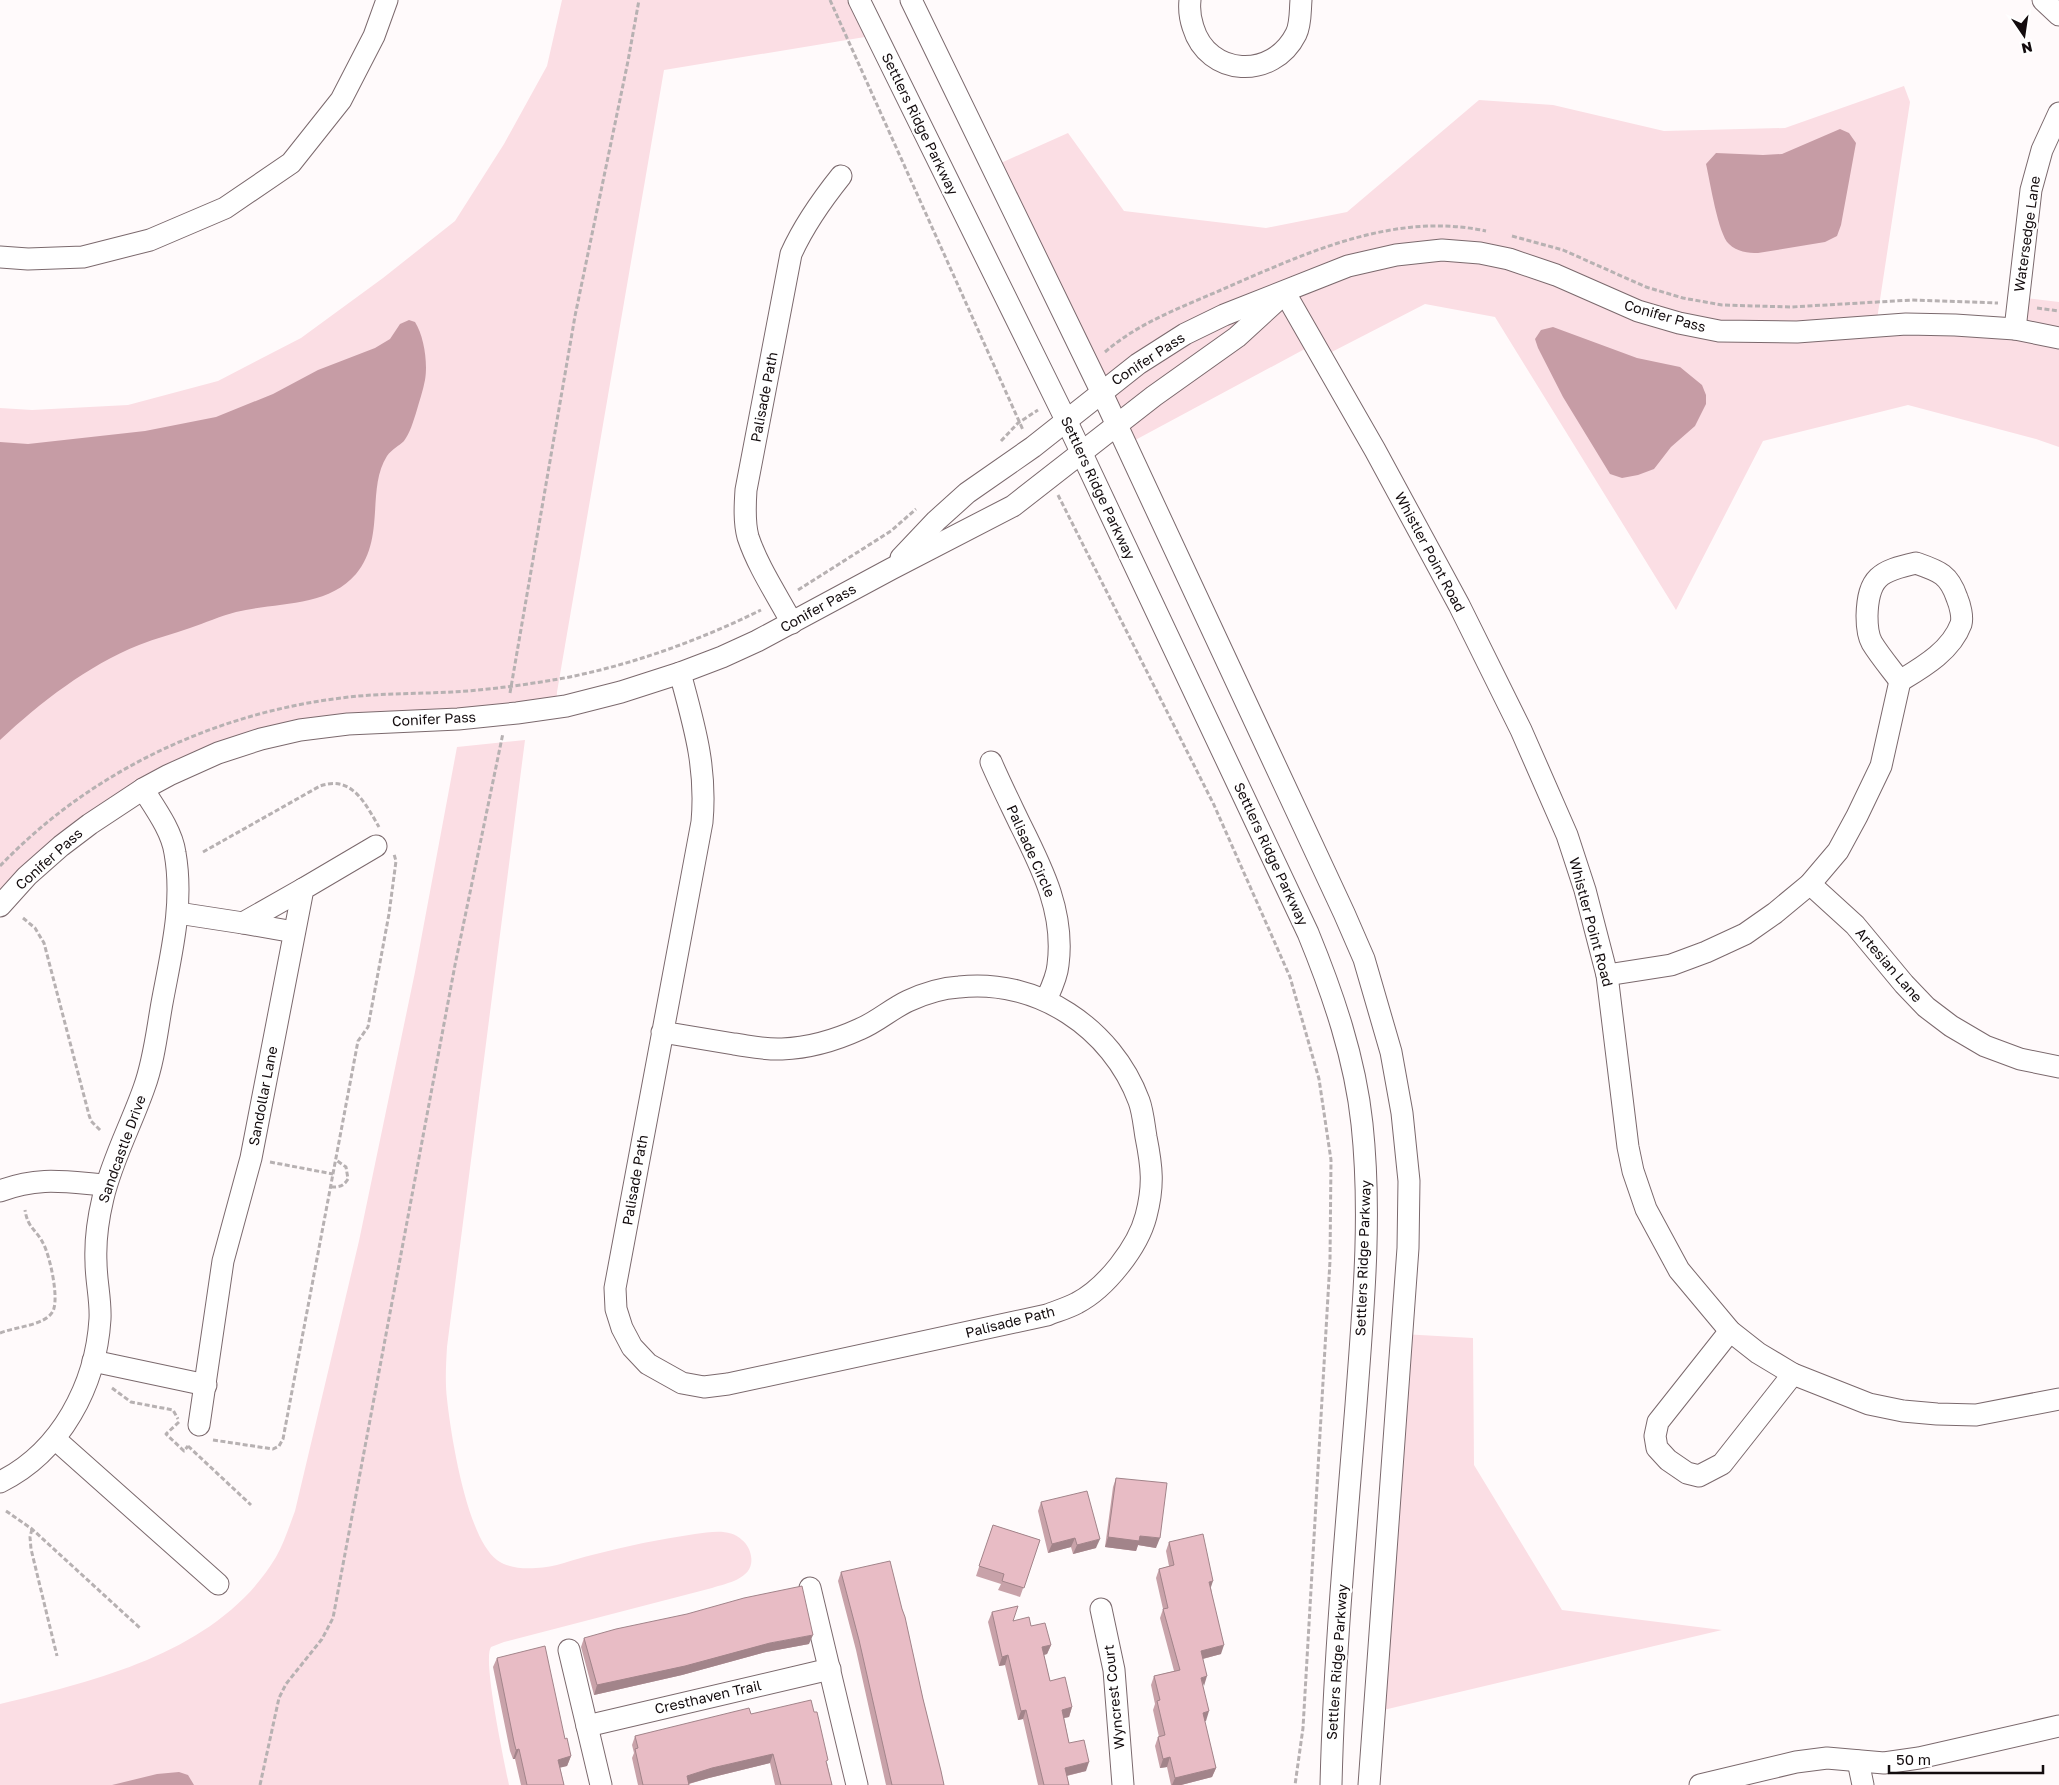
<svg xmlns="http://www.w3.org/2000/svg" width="2059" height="1785" font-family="'Golos Text',sans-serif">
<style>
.green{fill:#fbdee4}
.water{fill:#c69ca5}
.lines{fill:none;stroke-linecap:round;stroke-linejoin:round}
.minor-casing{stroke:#7b696d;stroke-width:23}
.path{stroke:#b7b1b2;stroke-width:3;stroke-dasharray:5 2.5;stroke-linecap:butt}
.minor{stroke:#fff;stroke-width:21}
.wall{fill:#c8a2a9}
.shaded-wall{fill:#a2848a}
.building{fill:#e8bcc5;stroke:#a2848a}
.labels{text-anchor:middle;stroke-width:5;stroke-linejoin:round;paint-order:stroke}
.street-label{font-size:14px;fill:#130c0e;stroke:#fff}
</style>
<rect width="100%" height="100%" fill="#fffafb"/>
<g class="green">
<polygon points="562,0 859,0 877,35 664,70 557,692 556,707 348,724 169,775 0,906 0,408 32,410 128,405 218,381 301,338 383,278 455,221 504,144 547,66"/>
<polygon points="1904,86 1910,102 1876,326 2015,329 2018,297 2059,302 2059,447 2036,439 1908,405 1763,441 1676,610 1495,317 1425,304 1322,357 1314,344 1126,445 992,167 1068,133 1124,211 1266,228 1347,212 1479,100 1553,105 1664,131 1785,128"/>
<path d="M525,740L447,1347C446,1364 445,1382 447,1399C451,1436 467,1538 497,1560C508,1568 523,1569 536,1568C554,1568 574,1559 592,1555C626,1546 660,1539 695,1534C711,1532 730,1528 742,1540C747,1544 750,1550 751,1556C755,1578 729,1583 712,1588L504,1642L491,1647C482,1659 505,1765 509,1785H0V1704C99,1680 220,1651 276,1557C284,1543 289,1527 295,1511L359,1241L415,972L457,747Z"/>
<polygon points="1402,1334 1473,1338 1474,1465 1562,1610 1722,1630 1375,1712"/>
</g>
<g class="water">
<path d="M1840,129L1849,133L1856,143L1841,225L1837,236L1825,242L1758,253C1748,253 1737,252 1729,244C1718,234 1710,181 1706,164L1716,153L1763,155L1782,154Z"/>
<path d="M409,320L415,322C424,336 428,363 425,380C423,391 419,402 416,413C413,422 410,433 404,441C399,446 392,449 387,456C366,489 386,538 356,574C327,608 276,602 236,612C220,616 205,623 190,628C173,634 156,638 139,645C87,666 41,702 0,740V442L28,444L145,431L216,417L273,394L318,370L375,348L390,339L400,324Z"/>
<polygon points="1553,327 1637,358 1680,367 1702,385 1706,395 1706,404 1695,426 1671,447 1654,469 1638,475 1622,478 1610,474 1563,397 1538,348 1535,339 1541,330"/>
<polygon points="179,1772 188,1775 194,1785 112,1785 157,1774"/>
</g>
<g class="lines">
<g class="minor-casing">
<g id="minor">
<path d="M859,0L1066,420L1308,933C1333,994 1355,1058 1362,1124C1372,1217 1363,1311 1356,1405C1346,1531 1334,1658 1331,1785"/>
<polyline points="911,0 1101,391 1344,913 1364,959 1391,1052 1402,1113 1409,1181 1408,1248 1369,1785"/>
<path d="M1190,0C1189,9 1190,18 1193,27C1208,77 1273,80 1296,34C1301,24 1300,11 1301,0"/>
<polyline points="2043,0 2059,15"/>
<polyline points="0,257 28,259 83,257 150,240 225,208 291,163 341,100 374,36 387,0"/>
<polyline points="1285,293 1375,450 1459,605 1521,730 1567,835 1585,890 1607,975 1628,1147 1633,1171 1646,1209 1679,1270 1730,1331 1758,1353 1793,1374 1869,1404 1903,1411 1937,1414 1976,1415 2059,1399"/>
<polyline points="2015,329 2031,190 2042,150 2059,113"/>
<polyline points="901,558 936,521 967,493 1033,447 1138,364 1185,334 1224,315 1348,266 1396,255 1442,250 1480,253 1509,259 1556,275 1638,311 1679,323 1719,331 1797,332 1906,324 1955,325 2015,329 2059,338"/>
<path d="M1916,563C1939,571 1949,574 1957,598C1960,605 1963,617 1961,624C1951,651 1923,667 1900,681C1891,669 1880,656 1872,643C1868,636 1867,624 1867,616C1868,577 1880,571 1916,563Z"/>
<path d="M792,623C777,595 758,567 748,537C744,522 745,505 746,490L791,254C804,225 821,201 841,176"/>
<path d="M991,762C1000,783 1010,803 1020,824C1042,868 1065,913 1058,965C1057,977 1051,989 1046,1000"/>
<polyline points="1810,884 1855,925 1904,984 1926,1007 1951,1026 1985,1046 2020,1059 2059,1067"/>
<polyline points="0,906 27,876 61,846 90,824 143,789 169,775 218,753 261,739 300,730 348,724 458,719 517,713 566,706 621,692 680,673 722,657 757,641 891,569 1013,506 1154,396 1237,337 1285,293"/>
<polyline points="178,913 243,923 303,889"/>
<polyline points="243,923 294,932"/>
<polyline points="1607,975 1671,965 1706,952 1745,934 1775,913 1810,884 1838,851 1857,816 1881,766 1900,681"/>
<path d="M662,1032C686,1036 710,1040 734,1044C749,1046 766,1050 782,1049C808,1048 836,1040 860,1029C877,1022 891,1009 908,1001C923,994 943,988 959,987C1037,978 1112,1028 1139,1101C1143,1112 1144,1125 1146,1137C1152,1167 1154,1186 1146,1216C1138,1247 1106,1288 1077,1303C1068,1308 1057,1311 1047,1315L728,1384L704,1387L682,1383L648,1364L632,1347L622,1328L616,1309L615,1288L702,822C707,767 694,725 680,673"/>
<path d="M0,1191C39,1176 66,1182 106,1185"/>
<polyline points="1730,1331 1658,1422 1655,1436 1657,1448 1668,1460 1687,1473 1699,1476 1722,1464 1793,1374"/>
<polyline points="93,1361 206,1385"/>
<polyline points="199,1425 223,1261 251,1158 303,889 376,846"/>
<polyline points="55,1439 218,1584"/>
<path d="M0,1482C61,1452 96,1385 100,1319C101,1300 96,1281 96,1262C95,1241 98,1219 103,1198C112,1160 131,1125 144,1088C154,1061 157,1031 162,1003C171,954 184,904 175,853C172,831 155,808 143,789"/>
<polyline points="810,1588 857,1785"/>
<polyline points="1101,1609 1114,1670 1123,1785"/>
<polyline points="569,1650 601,1785"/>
<polyline points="587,1726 830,1669"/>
<polyline points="1858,1761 1863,1785"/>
<polyline points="1700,1785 1796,1762 1827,1758 1884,1763 1919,1758 2059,1726"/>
</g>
</g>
<g class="path">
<polyline points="830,0 1023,430"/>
<polyline points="1512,236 1563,250 1646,287 1683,298 1722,305 1791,307 1912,300 1998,303"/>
<polyline points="2037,308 2059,311"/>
<path d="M1105,352C1138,323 1182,307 1221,290C1304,254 1393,211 1486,231"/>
<polyline points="1001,441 1018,423 1038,410"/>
<polyline points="1058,495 1214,805 1290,977 1319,1079 1331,1160 1330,1261 1303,1728 1295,1785"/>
<polyline points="798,590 891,531 916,509"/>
<polyline points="510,693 575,316 628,61 639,0"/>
<path d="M203,852L320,786C352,775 365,803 379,827"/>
<path d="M0,866C90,772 212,714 341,698C378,693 415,694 452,692C487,690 524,685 559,679C629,666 698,641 761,610"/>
<polyline points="23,918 35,928 44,943 89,1115 91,1121 101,1131"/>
<polyline points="270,1162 333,1174"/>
<path d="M331,1187C339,1187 343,1187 348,1179L346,1167L336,1160"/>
<path d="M0,1333C13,1328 28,1327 41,1321C46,1319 53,1314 54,1308C58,1294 50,1256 43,1243C36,1229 28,1229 25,1210"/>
<polyline points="112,1388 131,1402 173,1410 178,1419"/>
<polyline points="179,1422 166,1434 184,1451 188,1446"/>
<polyline points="213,1440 273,1449 279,1446 283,1439 358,1041 368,1027 389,914 396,861 394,854"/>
<polyline points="188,1446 251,1505"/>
<polyline points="6,1511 32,1529 140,1628"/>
<polyline points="32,1529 30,1537 31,1549 57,1656"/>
<polyline points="260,1785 279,1698 286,1684 322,1639 333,1618 455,965 503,733"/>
</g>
<use href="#minor" class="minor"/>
</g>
<g class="wall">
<polygon points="1116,1478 1156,1548 1138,1545 1136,1551 1105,1547 1113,1487"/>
<polygon points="1041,1502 1096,1548 1073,1554 1071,1547 1048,1553 1038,1511"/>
<polygon points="993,1525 1040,1540 1020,1597 998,1590 1001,1584 976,1576"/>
<polygon points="1169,1542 1211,1588 1221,1654 1203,1659 1203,1686 1206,1721 1204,1721 1216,1768 1212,1777 1181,1785 1171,1785 1167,1767 1160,1768 1155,1746 1158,1737 1159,1737 1153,1710 1155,1704 1151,1685 1154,1676 1174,1671 1160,1618 1163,1609 1156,1578 1159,1569 1169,1566 1166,1551"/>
<polygon points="841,1572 902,1609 923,1699 944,1785 886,1785 856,1650 838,1581"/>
<polygon points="992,1612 1013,1621 1031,1626 1051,1645 1047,1654 1044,1655 1050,1681 1072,1707 1069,1717 1064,1718 1069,1743 1086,1771 1067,1776 1069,1785 1038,1785 1023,1719 1018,1720 1005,1665 999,1666 988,1622"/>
<polygon points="584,1638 809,1644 766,1652 682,1675 594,1695 581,1647"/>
<polygon points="497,1658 565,1739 571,1756 567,1766 560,1767 564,1785 521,1785 515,1759 513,1759 510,1751 493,1667"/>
<polygon points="751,1714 827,1763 832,1785 775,1785 770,1763 709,1778 689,1784 689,1785 638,1785 632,1758 634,1753 632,1745 635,1736"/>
</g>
<g class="shaded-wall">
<polygon points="1140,1536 1160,1538 1156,1548 1138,1545 1136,1551 1105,1547 1108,1537"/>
<polygon points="1075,1538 1071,1547 1048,1553 1052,1544"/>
<polygon points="1100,1539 1096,1548 1073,1554 1077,1545"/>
<polygon points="1213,1581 1210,1590 1209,1582"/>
<polygon points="813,1635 809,1644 766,1652 682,1675 594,1695 597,1685 770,1643"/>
<polygon points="1051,1645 1047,1654 1039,1656 1042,1647"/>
<polygon points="1224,1645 1221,1654 1198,1660 1201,1651"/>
<polygon points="1008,1655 1005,1665 999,1666 1002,1657"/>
<polygon points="1207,1676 1204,1686 1201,1678"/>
<polygon points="1072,1707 1069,1717 1058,1719 1062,1710"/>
<polygon points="1026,1710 1023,1719 1018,1720 1021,1711"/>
<polygon points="1209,1711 1206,1721 1199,1722 1203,1713"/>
<polygon points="519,1749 515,1759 513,1759 516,1750"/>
<polygon points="773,1754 770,1763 709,1778 684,1785 687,1776 712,1768"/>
<polygon points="571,1756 567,1766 555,1769 558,1760"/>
<polygon points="1170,1757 1167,1767 1160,1768 1163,1759"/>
<polygon points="1089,1762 1086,1771 1061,1777 1065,1768"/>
<polygon points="1216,1768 1212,1777 1181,1785 1172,1785 1175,1778"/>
</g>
<g class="building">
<polygon points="1116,1478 1167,1483 1160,1538 1140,1536 1139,1541 1108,1537"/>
<polygon points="1087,1491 1100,1539 1077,1545 1075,1538 1052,1544 1041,1502"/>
<polygon points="993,1525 1040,1540 1024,1588 1002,1581 1004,1574 979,1566"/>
<polygon points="1203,1534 1213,1581 1209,1582 1224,1645 1201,1651 1207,1676 1201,1678 1209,1711 1203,1713 1216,1768 1175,1778 1170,1757 1163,1759 1158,1737 1165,1735 1157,1701 1160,1700 1154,1676 1180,1670 1163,1609 1168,1608 1159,1569 1174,1565 1169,1542"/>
<polygon points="890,1561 902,1609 905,1617 923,1699 941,1771 944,1785 892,1785 859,1640 841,1572"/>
<polygon points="802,1586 813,1635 770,1643 685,1666 597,1685 584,1638 616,1629 687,1614 744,1598"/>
<polygon points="1018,1606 1013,1621 1029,1617 1031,1626 1045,1623 1051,1645 1042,1647 1050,1681 1065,1677 1072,1707 1062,1710 1069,1743 1084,1740 1089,1762 1065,1768 1069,1785 1044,1785 1026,1710 1021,1711 1008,1655 1002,1657 992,1612"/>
<polygon points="545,1646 565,1739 567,1738 571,1756 558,1760 564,1785 527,1785 519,1749 516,1750 514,1742 497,1658"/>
<polygon points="811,1700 814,1712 817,1712 828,1760 826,1761 832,1785 781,1785 773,1754 712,1768 687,1776 689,1785 643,1785 635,1749 638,1748 635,1736 749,1708 751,1714"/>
</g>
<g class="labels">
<g class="street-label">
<text transform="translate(920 124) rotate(64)" y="5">Settlers Ridge Parkway</text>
<text transform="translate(2027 234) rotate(-82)" y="5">Watersedge Lane</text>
<text transform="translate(1665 316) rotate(16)" y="5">Conifer Pass</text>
<text transform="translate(1148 359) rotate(-33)" y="5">Conifer Pass</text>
<text transform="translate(764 397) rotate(-79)" y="5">Palisade Path</text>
<text transform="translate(1098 488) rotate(65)" y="5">Settlers Ridge Parkway</text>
<text transform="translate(1430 552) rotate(62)" y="5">Whistler Point Road</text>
<text transform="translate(818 608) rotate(-29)" y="5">Conifer Pass</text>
<text transform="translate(434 719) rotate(-3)" y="5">Conifer Pass</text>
<text transform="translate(1031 851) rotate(66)" y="5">Palisade Circle</text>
<text transform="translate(1271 854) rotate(65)" y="5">Settlers Ridge Parkway</text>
<text transform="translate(49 859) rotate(-42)" y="5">Conifer Pass</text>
<text transform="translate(1591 922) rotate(75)" y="5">Whistler Point Road</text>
<text transform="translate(1889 965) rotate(49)" y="5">Artesian Lane</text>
<text transform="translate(263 1096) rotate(-79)" y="5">Sandollar Lane</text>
<text transform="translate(122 1149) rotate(-70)" y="5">Sandcastle Drive</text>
<text transform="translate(635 1180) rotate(-80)" y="5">Palisade Path</text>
<text transform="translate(1363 1258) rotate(-88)" y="5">Settlers Ridge Parkway</text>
<text transform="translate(1010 1322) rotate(-14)" y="5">Palisade Path</text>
<text transform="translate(1337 1662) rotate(-86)" y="5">Settlers Ridge Parkway</text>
<text transform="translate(708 1697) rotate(-13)" y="5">Cresthaven Trail</text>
<text transform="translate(1114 1697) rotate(-96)" y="5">Wyncrest Court</text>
</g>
</g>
<g transform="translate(2024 35) rotate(167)" stroke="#ffffff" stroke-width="4" paint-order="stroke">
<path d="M0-4L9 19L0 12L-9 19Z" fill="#130c0e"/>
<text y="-8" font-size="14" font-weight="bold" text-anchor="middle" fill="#130c0e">N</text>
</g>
<path d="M1889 1765v8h154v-8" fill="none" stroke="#130c0e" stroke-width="2.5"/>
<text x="1896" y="1765" font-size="15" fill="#130c0e" stroke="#ffffff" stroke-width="4" paint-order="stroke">50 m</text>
</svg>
